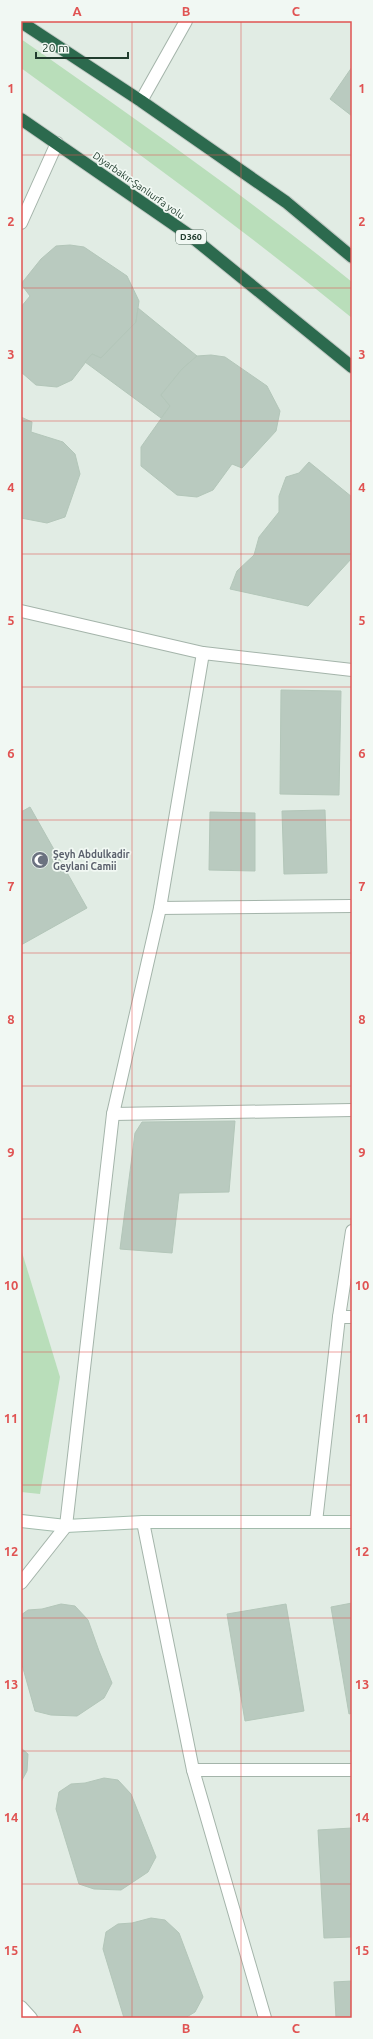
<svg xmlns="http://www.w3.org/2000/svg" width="373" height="2039" font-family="Ubuntu,sans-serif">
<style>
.green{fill:#b9deba}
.building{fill:#b9cabf;stroke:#b3c6b9}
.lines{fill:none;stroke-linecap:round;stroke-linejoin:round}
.street-casing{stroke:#a4b4aa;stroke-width:14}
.secondary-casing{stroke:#a2bbac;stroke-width:14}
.highway-casing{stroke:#c1c9c4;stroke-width:14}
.street{stroke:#fff;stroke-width:12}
.secondary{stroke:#fff;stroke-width:12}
.highway{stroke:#2c6a4e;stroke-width:12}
.grid{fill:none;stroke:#e05352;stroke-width:1;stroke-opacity:0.55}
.labels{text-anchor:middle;stroke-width:3.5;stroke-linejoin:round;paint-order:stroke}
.shield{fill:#f1f8f3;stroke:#5f7569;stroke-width:1}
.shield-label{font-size:9px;font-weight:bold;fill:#213d2e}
.street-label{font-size:10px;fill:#213d2e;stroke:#f1f8f3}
.worship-label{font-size:10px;font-weight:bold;fill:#5b616d;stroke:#f1f8f3;text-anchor:start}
.neatline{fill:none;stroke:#e05352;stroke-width:1.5}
.grid-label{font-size:13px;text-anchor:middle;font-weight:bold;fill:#e05352}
</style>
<rect width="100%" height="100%" fill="#e1ece4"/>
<g class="green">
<path d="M21,39C133,117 246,196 352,282V318C245,231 133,149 21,68Z"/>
<polygon points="21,1249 60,1377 40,1494 21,1492"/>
</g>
<g class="building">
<polygon points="352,67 352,116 330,99"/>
<polygon points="70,245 84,247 127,276 139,301 136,322 101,358 92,354 72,380 57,387 36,385 21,372 21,307 30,296 21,284 41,259 56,246"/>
<polygon points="138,308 197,356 182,369 161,395 170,406 161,418 85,362 92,354 101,358 136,322"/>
<polygon points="211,355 225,357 267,386 280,411 276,431 242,468 232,464 213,490 197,497 177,495 141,466 141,447 170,406 161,395 182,369 197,356"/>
<polygon points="21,417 32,422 31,432 63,442 75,454 80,474 65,517 47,523 21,518"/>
<polygon points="309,462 352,497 352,558 308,606 230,589 237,571 254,555 259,537 279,512 279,496 286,477 299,473"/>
<polygon points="281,690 341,691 339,795 280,794"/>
<polygon points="30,807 87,908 21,945 21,812"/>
<polygon points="325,810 327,873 284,874 282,811"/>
<polygon points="210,812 255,813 255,871 209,870"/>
<polygon points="235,1121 229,1192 179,1193 172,1253 120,1249 135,1133 142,1122"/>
<polygon points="352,1603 352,1713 349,1714 331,1607"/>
<polygon points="61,1604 75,1606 88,1620 99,1651 112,1683 104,1698 77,1716 51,1715 35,1711 21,1661 21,1615 28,1610 42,1609"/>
<polygon points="286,1604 304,1711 245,1721 227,1614"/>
<polygon points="21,1748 28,1754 27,1771 21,1782"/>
<polygon points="104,1778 118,1780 131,1794 156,1857 148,1872 121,1890 94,1889 79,1884 56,1809 59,1792 71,1784 85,1783"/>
<polygon points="352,1828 352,1937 324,1938 318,1830"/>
<polygon points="151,1918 165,1920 179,1933 203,1997 195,2012 185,2018 124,2018 103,1949 106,1932 118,1924 132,1923"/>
<polygon points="352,1981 352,2018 336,2018 334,1982"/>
</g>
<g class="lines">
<g class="street-casing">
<g id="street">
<polyline points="141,101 186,21"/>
<polyline points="21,223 57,143"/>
<polyline points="21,611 203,653"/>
<polyline points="352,670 203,653 160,908 352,906"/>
<polyline points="160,908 113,1114 352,1110"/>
<polyline points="339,1317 352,1317"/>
<polyline points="143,1522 193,1770 265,2018"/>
<polyline points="316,1522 339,1317 352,1231"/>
<polyline points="21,1583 66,1526 113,1114"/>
<polyline points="193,1770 352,1770"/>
<polyline points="21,2007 31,2018"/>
</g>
</g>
<g class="secondary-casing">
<polyline id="secondary" points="21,1521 66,1526 143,1522 352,1522"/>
</g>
<g class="highway-casing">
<g id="highway">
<polyline points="21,22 141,101 286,202 352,257"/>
<polyline points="21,119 192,237 352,367"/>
</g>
</g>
<use href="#street" class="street"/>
<use href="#secondary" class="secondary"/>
<use href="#highway" class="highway"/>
</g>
<path class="grid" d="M132,21V2018M241,21V2018M21,155H352M21,288H352M21,421H352M21,554H352M21,687H352M21,820H352M21,953H352M21,1086H352M21,1219H352M21,1352H352M21,1485H352M21,1618H352M21,1751H352M21,1884H352"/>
<defs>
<g id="mosque-disc" transform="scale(0.9)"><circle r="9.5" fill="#6b7280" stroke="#f1f8f3"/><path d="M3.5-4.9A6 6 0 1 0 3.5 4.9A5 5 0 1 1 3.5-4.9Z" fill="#fff"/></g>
</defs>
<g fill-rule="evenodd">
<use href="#mosque-disc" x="40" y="860"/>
</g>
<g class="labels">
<rect class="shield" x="176" y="230" width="30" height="14" rx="3"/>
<g class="shield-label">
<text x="191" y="240">D360</text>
</g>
<g class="street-label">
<text transform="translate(139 185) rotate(35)" y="4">Diyarbakır-Şanlıurfa yolu</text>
</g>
<g class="worship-label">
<text x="53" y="858">Şeyh Abdulkadir<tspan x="53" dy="12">Geylani Camii</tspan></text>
</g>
</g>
<rect width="373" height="2039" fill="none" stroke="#f1f8f3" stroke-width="44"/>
<path d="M36 52v6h92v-6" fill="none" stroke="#213d2e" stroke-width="2"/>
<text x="42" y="52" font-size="12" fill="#213d2e" stroke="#f1f8f3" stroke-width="3" paint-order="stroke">20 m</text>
<rect x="22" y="22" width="329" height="1995" class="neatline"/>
<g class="grid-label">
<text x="77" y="16">A</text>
<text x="186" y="16">B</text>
<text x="296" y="16">C</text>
<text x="11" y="93">1</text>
<text x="362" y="93">1</text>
<text x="11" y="226">2</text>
<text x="362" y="226">2</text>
<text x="11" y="359">3</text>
<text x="362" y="359">3</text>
<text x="11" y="492">4</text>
<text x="362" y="492">4</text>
<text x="11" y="625">5</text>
<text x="362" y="625">5</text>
<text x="11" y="758">6</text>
<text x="362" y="758">6</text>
<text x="11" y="891">7</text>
<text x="362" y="891">7</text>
<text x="11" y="1024">8</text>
<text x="362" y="1024">8</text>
<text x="11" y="1157">9</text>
<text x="362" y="1157">9</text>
<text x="11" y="1290">10</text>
<text x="362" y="1290">10</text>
<text x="11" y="1423">11</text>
<text x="362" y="1423">11</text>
<text x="11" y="1556">12</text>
<text x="362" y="1556">12</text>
<text x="11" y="1689">13</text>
<text x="362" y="1689">13</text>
<text x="11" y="1822">14</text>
<text x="362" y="1822">14</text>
<text x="11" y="1955">15</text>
<text x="362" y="1955">15</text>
<text x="77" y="2033">A</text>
<text x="186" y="2033">B</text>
<text x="296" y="2033">C</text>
</g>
</svg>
